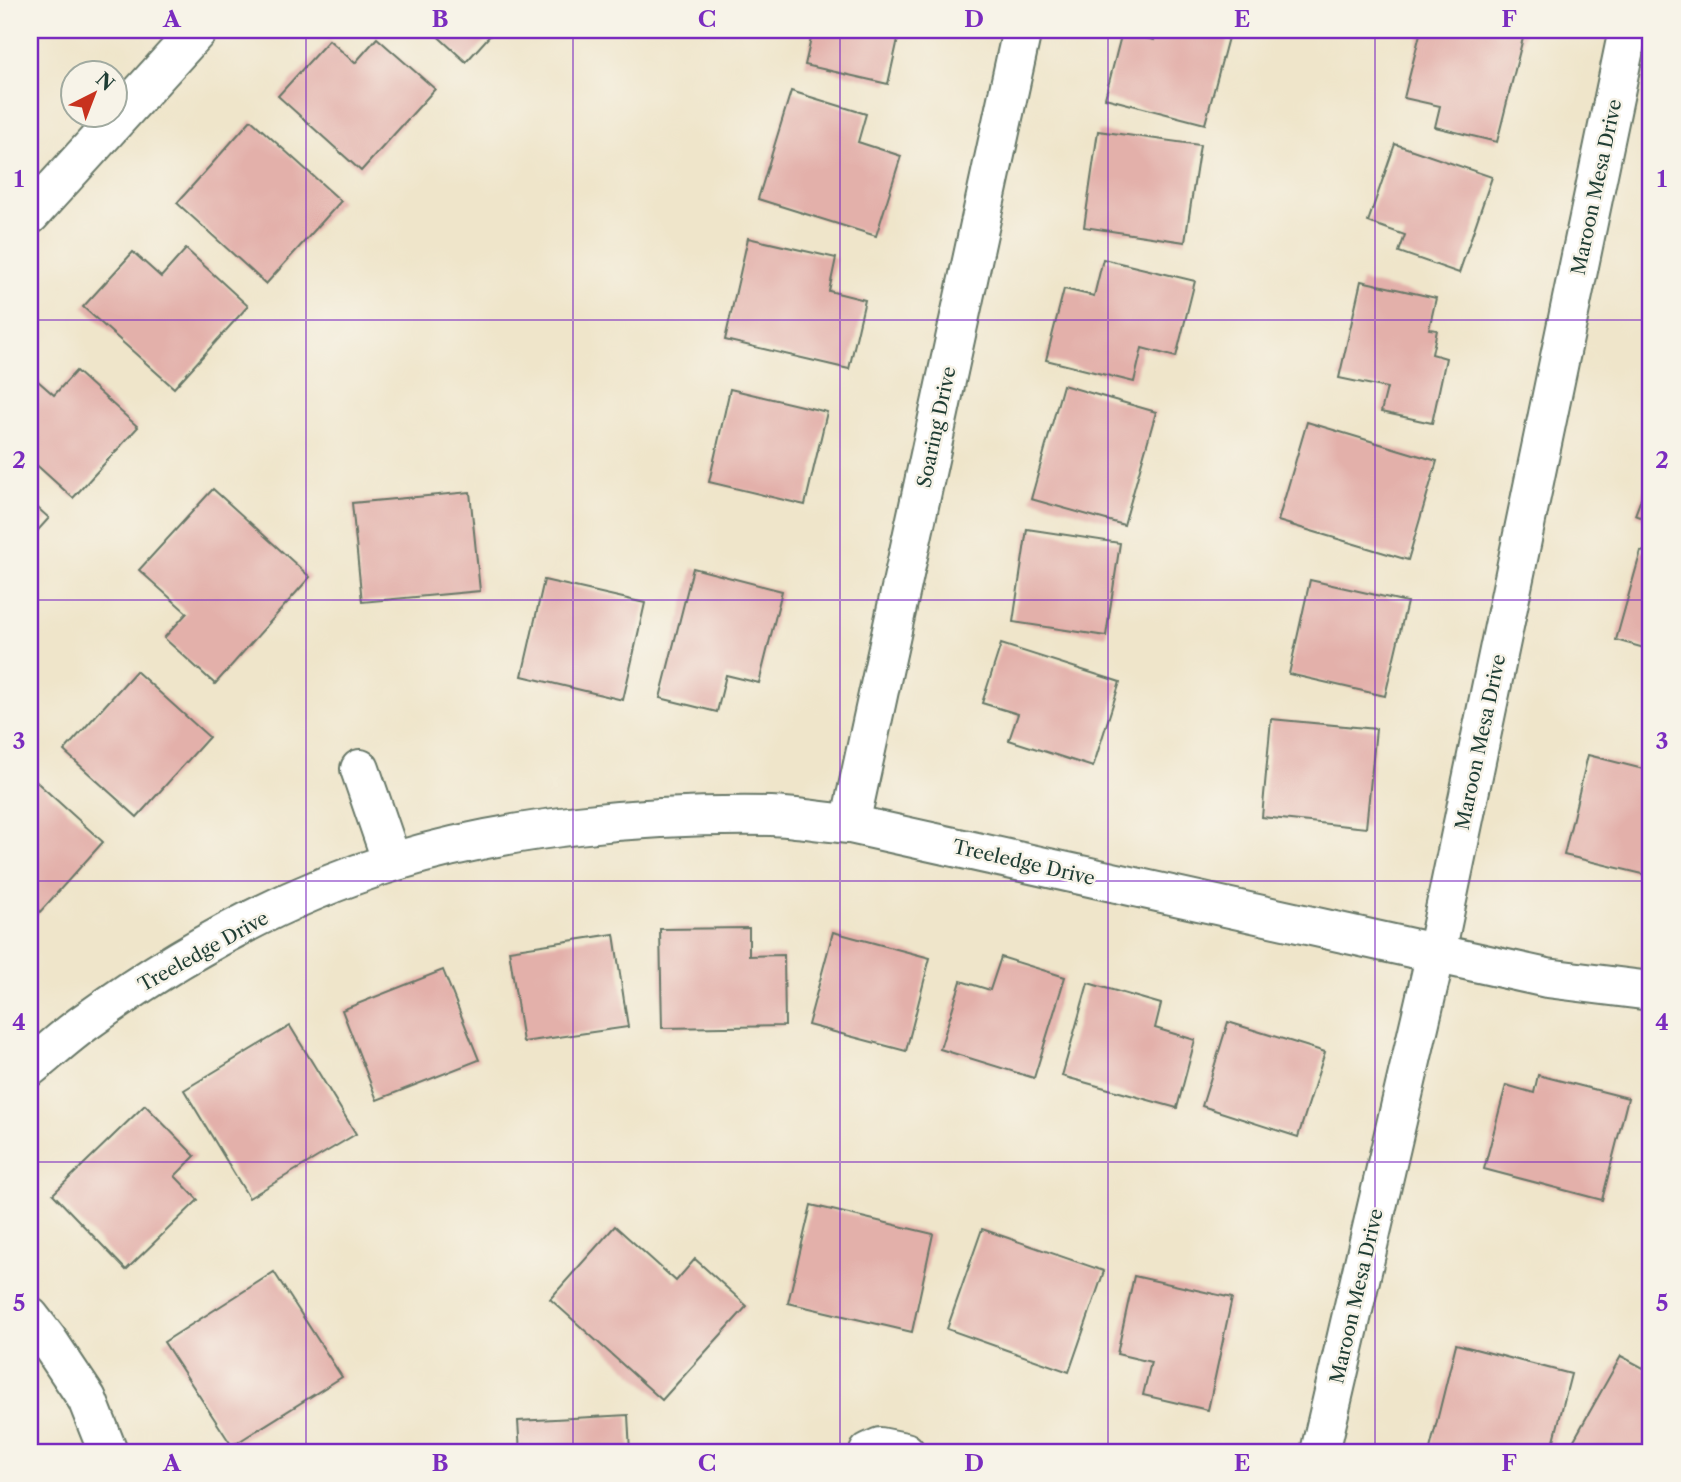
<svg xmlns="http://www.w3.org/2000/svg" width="1681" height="1482" font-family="'Libre Caslon Text',serif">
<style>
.building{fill:#e3b0aa}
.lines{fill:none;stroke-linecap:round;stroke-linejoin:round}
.minor-casing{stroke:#687868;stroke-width:42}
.minor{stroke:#fff;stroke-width:38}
.grid{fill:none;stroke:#7b2cbf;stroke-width:2;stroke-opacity:0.55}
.labels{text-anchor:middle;stroke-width:5;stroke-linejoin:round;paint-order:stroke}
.street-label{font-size:19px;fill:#1f3d34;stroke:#f7f3e8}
.neatline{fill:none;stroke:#7b2cbf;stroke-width:2.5}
.grid-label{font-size:23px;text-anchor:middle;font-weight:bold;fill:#7b2cbf}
</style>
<rect width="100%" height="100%" fill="#f7f3e8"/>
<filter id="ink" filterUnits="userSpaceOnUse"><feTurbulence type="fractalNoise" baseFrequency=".0143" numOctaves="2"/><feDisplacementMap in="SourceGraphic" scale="14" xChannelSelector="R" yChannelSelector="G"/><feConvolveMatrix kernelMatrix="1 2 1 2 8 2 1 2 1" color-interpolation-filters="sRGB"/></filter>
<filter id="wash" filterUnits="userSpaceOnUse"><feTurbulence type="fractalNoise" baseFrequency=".00686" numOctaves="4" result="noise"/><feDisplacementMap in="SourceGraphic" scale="28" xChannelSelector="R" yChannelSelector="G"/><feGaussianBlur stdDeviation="1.57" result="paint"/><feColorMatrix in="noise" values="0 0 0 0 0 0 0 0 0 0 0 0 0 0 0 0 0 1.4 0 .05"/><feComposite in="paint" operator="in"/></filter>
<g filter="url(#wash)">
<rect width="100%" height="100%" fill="#efe5ca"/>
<g id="blocks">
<g class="building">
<polygon points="431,30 495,30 466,62"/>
<polygon points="813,30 900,30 888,84 805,65"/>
<polygon points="1157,30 1230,30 1205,124 1105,98 1122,32 1154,40"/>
<polygon points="1421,30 1525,30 1497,142 1435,127 1440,106 1404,98"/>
<polygon points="377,38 435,89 361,171 278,96 329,40 355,63"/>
<polygon points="791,91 866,114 858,142 901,156 876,236 758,199"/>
<polygon points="251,120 341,201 266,284 177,203"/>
<polygon points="1098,131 1200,145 1185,242 1084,227"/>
<polygon points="1395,144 1492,177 1459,273 1399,252 1405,235 1368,222"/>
<polygon points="748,238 836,258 829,291 865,300 849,369 725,340"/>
<polygon points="186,249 248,306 174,388 83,307 133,252 161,277"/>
<polygon points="1103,259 1195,281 1176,357 1142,348 1134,382 1046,360 1064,289 1094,296"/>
<polygon points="1361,281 1436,298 1429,329 1437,330 1432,354 1446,358 1432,423 1381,412 1387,388 1339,378"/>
<polygon points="76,371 138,427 73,498 30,459 30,374 54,395"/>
<polygon points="1063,385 1156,412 1124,525 1031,499"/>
<polygon points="730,389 827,412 805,505 709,482"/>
<polygon points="1307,422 1437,461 1408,560 1278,521"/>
<polygon points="1651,472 1651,521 1635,515"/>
<polygon points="213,489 310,577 215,684 164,638 187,613 139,570"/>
<polygon points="470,492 480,591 362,602 352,503"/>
<polygon points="30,501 49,518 30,539"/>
<polygon points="1027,529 1120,543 1106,636 1013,622"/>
<polygon points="1641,551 1651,554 1651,650 1616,640"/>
<polygon points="693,568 782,591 759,683 726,675 717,712 660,698"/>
<polygon points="544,580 645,603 623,700 522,676"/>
<polygon points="1310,580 1407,602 1385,696 1289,674"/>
<polygon points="1001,644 1120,682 1093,767 1009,740 1018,714 982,703"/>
<polygon points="136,671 209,737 137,817 64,751"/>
<polygon points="1271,719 1376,729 1366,828 1262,817"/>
<polygon points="1588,755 1651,771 1651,876 1564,855"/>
<polygon points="30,776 103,842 30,923"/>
<polygon points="749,928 749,956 784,955 785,1026 662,1028 660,929"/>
<polygon points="833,932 930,958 906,1051 808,1025"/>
<polygon points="614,934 628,1027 523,1042 509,950"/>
<polygon points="1001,957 1065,977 1034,1078 940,1049 961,981 990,990"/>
<polygon points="443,970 479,1060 377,1100 342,1010"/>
<polygon points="1088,983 1161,1004 1155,1028 1195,1040 1177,1108 1062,1076"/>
<polygon points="1228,1022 1325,1052 1298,1137 1202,1106"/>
<polygon points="290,1026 356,1134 249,1198 184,1090"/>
<polygon points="1538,1075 1628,1098 1602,1200 1484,1169 1506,1085 1534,1093"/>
<polygon points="145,1105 195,1156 175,1176 198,1200 126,1270 53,1194"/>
<polygon points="811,1205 933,1234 912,1332 788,1303"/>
<polygon points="615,1226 676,1281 695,1259 747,1306 662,1400 550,1299"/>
<polygon points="982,1229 1104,1271 1069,1372 947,1329"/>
<polygon points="274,1272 342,1377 232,1446 164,1342"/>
<polygon points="1134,1276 1232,1298 1208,1410 1143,1395 1151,1362 1117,1354"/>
<polygon points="1456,1344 1571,1374 1551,1452 1443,1452 1430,1449"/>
<polygon points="1621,1356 1651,1372 1651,1452 1578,1452 1570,1447"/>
<polygon points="628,1415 630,1452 520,1452 518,1421"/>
</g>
</g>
</g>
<g filter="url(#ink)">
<use href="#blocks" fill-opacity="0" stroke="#687868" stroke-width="2"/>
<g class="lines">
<g class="minor-casing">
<g id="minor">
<polyline points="30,215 198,30"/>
<polyline points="360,769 392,862"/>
<polyline points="850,824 1022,30"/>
<path d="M30,1067C49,1052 67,1035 87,1021C179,954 284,896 393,862C510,826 648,814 771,816C797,817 824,822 850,824L1547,978L1651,991"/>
<polyline points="30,1317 47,1339 87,1399 108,1452"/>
<polyline points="869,1452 880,1447 905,1452"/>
<polyline points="1320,1452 1436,953 1628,30"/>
</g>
</g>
<use href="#minor" class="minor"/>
</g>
</g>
<path class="grid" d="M306,30V1452M573,30V1452M840,30V1452M1108,30V1452M1375,30V1452M30,320H1651M30,600H1651M30,881H1651M30,1162H1651"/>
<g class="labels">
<g class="street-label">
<text transform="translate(1596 187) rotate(-78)" y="7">Maroon Mesa Drive</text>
<text transform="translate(936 427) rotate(-78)" y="7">Soaring Drive</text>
<text transform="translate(1480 742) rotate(-78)" y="7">Maroon Mesa Drive</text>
<text transform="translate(1024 862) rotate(13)" y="7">Treeledge Drive</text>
<text transform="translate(203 951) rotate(-29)" y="7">Treeledge Drive</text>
<text transform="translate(1356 1296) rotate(-77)" y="7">Maroon Mesa Drive</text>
</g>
</g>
<rect width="1681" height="1482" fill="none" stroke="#f7f3e8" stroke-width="77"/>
<g transform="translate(94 94) rotate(42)"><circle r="33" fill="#f7f3e8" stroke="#a1aaa0" stroke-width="2"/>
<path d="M0-5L12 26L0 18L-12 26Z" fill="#c8321e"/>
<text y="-10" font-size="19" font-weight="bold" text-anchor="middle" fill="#1f3d34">N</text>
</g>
<rect x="38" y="38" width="1604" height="1406" class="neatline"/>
<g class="grid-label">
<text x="172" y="27">A</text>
<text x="440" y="27">B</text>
<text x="707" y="27">C</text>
<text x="974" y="27">D</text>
<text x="1242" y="27">E</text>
<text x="1509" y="27">F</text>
<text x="19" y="187">1</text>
<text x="1662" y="187">1</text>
<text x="19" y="468">2</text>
<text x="1662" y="468">2</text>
<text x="19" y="749">3</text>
<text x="1662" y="749">3</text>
<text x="19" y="1030">4</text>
<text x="1662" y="1030">4</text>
<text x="19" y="1311">5</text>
<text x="1662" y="1311">5</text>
<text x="172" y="1471">A</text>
<text x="440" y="1471">B</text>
<text x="707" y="1471">C</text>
<text x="974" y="1471">D</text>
<text x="1242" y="1471">E</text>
<text x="1509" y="1471">F</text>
</g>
</svg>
